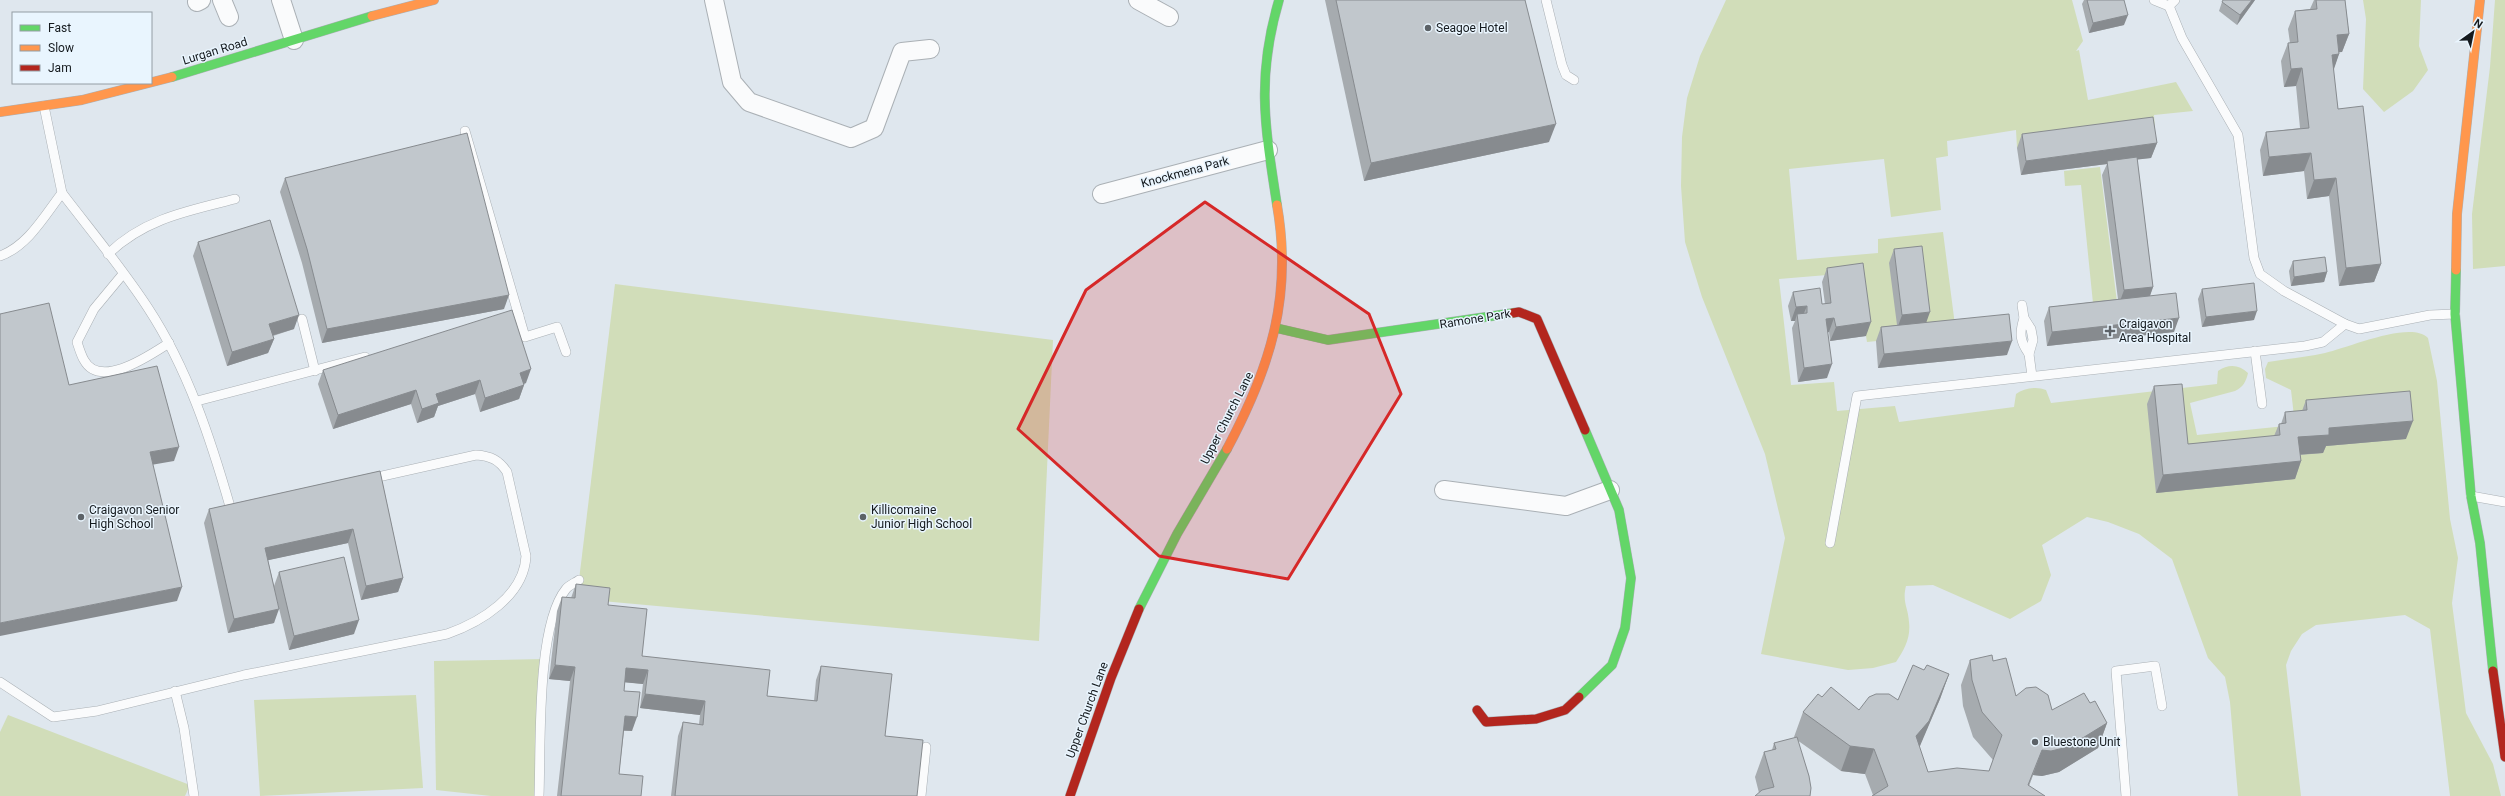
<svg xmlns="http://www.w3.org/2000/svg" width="2505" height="796" font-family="Roboto,sans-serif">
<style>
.green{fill:#d1ddb9}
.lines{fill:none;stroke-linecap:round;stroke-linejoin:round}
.lane-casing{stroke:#aab0b5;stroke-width:10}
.street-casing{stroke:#aab0b5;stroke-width:20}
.fast-casing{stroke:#aab0b5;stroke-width:10}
.slow-casing{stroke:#aab0b5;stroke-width:10}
.jam-casing{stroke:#aab0b5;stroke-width:10}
.lane{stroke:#fafbfc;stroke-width:9}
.street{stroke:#fafbfc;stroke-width:18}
.fast{stroke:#63d668;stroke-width:9}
.slow{stroke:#ff974d;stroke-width:9}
.jam{stroke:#b3261e;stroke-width:9}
.wall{fill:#a6abaf}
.shaded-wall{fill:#878b8f}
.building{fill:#c1c7cc;stroke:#878b8f}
.marked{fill:#d62828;fill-opacity:0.2;stroke:#d62828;stroke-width:3;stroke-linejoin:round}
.poi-dot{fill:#5c6267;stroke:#e9f5fe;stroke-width:1.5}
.labels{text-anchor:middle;stroke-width:3;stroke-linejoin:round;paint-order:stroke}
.poi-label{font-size:12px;fill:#151a1e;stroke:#e9f5fe;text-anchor:start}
.street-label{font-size:12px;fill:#151a1e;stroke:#e9f5fe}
</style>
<rect width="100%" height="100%" fill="#dfe7ee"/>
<g class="green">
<path d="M1726,0H2072L2083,41L2076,51L2079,50L2088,100L2176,82L2193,111L2154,115L2155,129L2148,131L2017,148L2016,130L1947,141L1948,156L1936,158L1941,210L1891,217L1884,159L1789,169L1797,260L1878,253V239L1943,232L1956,333L1867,342L1866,336L1827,275L1779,279L1791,385L1834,382L1837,411L1895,406L1899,422L2014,407L2016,394C2024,388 2037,386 2046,390L2051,403L2217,384L2218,371C2228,364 2239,364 2248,373C2246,382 2243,387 2235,391L2190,403L2197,435L2295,425L2291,390L2266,378L2265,369L2268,362C2287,359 2306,357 2325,353C2348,348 2411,320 2428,338L2437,381L2450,519L2458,558L2452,603L2466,713L2493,764L2501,796H2450L2430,629L2405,615L2316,625L2302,634L2291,651L2286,665L2301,796H2238L2230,702L2225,677L2208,658L2172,559L2139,534L2108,522L2087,517L2042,545L2051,575L2041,601L2010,619L1933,585L1906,586C1902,602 1908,607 1909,622C1911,638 1904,650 1896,662L1873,668L1848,670L1761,654L1785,538L1765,454L1702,297L1685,242L1681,186L1682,137L1687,98L1700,56Z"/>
<polygon points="2363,0 2421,0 2419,46 2428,70 2413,91 2384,112 2363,89 2366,19"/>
<polygon points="2495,0 2505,0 2505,266 2473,269 2472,214 2490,67"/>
<polygon points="2100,167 2118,310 2094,313 2081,185 2065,186 2064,171"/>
<polygon points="615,284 1053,340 1039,641 580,599 579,580"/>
<polygon points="545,659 539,796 491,796 436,790 434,661"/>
<polygon points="416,695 423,788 260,796 254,700"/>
<polygon points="8,715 190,785 185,796 0,796 0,732"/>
</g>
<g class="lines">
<g class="lane-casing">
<g id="lane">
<polyline points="1546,0 1562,65 1566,75 1574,80"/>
<polyline points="2154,0 2169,6 2175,0"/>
<polyline points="2169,6 2182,38 2238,135 2254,258 2260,274 2284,291 2345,324 2359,329 2430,315 2455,314"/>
<polyline points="465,131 525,337 557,327 566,352"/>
<path d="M62,193C91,231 122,268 148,308C188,369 211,440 231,510L237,508"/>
<path d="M108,254C144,219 187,211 235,199"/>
<path d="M0,256C28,246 45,215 62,193L44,106"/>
<path d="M123,274L94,309L77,342C79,348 81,355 84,360C100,390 150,355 169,343"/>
<polyline points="2022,305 2024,318 2031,329 2033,340 2029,354 2032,376"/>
<path d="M2024,318C2019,334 2020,341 2029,354"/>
<polyline points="302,319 315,371"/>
<polyline points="503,319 519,315"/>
<polyline points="2255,351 2262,404"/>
<polyline points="197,401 365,357"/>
<polyline points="2471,496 2505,502"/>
<polyline points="1830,543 1857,396 2305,346 2323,342 2345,324"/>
<path d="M0,682L53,717L97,711L244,675L447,634C481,622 524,596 526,556L507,472C499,460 491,456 476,455L369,479"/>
<polyline points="175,691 184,728 194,796"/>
<path d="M539,796C541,746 536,626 566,589C569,585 575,583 579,580"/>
<polyline points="921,796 926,747"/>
<polyline points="2126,796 2116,671 2155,666 2162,706"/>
</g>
</g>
<g class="street-casing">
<g id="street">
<polyline points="222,0 229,17"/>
<polyline points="281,0 294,40"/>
<polyline points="714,0 732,82 749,102 851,138 874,128 902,52 930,49"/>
<polyline points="1138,0 1169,17"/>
<polyline points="197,2 201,0"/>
<polyline points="1102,194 1268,150"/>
<polyline points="1444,490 1566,506 1610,490"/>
</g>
</g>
<g class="fast-casing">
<g id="fast">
<polyline points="172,77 372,16"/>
<path d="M1277,205C1265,127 1256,78 1279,0"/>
<polyline points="2456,270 2455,314 2471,496 2480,543 2493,671"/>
<polyline points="1276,328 1328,340 1513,313"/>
<polyline points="1139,609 1177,534 1227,449"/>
<polyline points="1579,697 1612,665 1625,628 1631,578 1619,510 1585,430"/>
</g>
</g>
<g class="slow-casing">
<g id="slow">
<polyline points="372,16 434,0"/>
<polyline points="0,112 82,100 172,77"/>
<polyline points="2456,270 2457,214 2480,0"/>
<path d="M1227,449C1270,368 1293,297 1277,205"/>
</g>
</g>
<g class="jam-casing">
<g id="jam">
<polyline points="1513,313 1519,312 1537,319 1585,430"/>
<polyline points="2493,671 2505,757"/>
<polyline points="1477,710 1486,722 1536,719 1565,710 1579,697"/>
<polyline points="1070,796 1111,678 1139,609"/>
</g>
</g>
<use href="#lane" class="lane"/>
<use href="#street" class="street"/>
<use href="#fast" class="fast"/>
<use href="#slow" class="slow"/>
<use href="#jam" class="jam"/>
</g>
<g class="wall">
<polygon points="1325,0 1525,0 1549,142 1364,181"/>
<polygon points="2084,0 2124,0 2124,25 2089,33 2082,4"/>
<polygon points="2255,0 2237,25 2219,11 2222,2"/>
<polygon points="2314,0 2345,0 2349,34 2342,52 2339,52 2339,54 2333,70 2338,109 2381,264 2374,282 2339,286 2329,196 2307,199 2304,171 2263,176 2260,150 2266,132 2300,128 2296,86 2284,87 2281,61 2288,43 2290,43 2288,29 2295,11 2310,9"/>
<polygon points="2022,134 2157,143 2151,158 2137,159 2153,287 2150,296 2174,332 2047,346 2044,321 2049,307 2118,299 2102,175 2107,164 2021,175 2017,148"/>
<polygon points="285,178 504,309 322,343 302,263 280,192"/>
<polygon points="198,242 294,329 273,336 274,339 268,353 227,366 193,256"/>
<polygon points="1894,249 1926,322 2007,355 1878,368 1876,341 1881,327 1897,325 1889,263"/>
<polygon points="2293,261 2327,272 2324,282 2291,286 2289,271"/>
<polygon points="1827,268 1866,336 1830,341 1829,332 1827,333 1827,378 1798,382 1792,328 1795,321 1791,321 1788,306 1793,292 1822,304 1825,304 1822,282"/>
<polygon points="2202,289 2254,320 2202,327 2198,299"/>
<polygon points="323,370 526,383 524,384 524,385 519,399 480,412 475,394 438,406 434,417 417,423 411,404 333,429 318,384"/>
<polygon points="2154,386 2188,444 2274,436 2279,424 2281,424 2285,412 2302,411 2306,400 2406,439 2326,446 2323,453 2300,455 2301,461 2295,479 2156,493 2147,404"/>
<polygon points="380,471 403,578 398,592 361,600 348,543 268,560 274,586 279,572 354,634 289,650 277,600 274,623 228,633 204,523 209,509"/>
<polygon points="576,584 608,605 642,656 767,696 814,701 816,680 821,666 885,736 917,796 671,796 678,736 683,722 699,724 700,715 640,708 643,684 625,682 624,691 632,731 624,731 619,774 641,796 557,796 570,681 549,679 557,611 562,597 571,598"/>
<polygon points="1970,660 1993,661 2016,696 2052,710 2090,703 2107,723 2098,748 2059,772 2042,776 2033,775 2029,786 1873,795 1865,774 1841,771 1797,740 1809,776 1759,793 1755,777 1764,752 1772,750 1774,743 1795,738 1794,737 1803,712 1822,697 1859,710 1898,700 1924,670 1949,674 1940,699 1919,747 1928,772 1989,771 1993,760 1973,737 1963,706 1961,685"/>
</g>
<g class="shaded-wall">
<polygon points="2252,0 2255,0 2237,25 2240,15"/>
<polygon points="2128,15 2124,25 2089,33 2093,23"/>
<polygon points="2349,34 2342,52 2331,53 2337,35"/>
<polygon points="2339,54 2333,72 2332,55"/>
<polygon points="2302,68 2296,86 2284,87 2291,69"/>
<polygon points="1556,124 1549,142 1364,181 1371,163"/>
<polygon points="2157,143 2151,158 2108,163 2107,161 2107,164 2021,175 2026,161"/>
<polygon points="2311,153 2304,171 2263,176 2269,157"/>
<polygon points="2336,178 2329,196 2307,199 2314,180"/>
<polygon points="2381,264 2374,282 2339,286 2346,268"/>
<polygon points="2327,272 2324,282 2291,286 2294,277"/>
<polygon points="2153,287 2148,301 2119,304 2124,290"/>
<polygon points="509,295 504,309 322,343 327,329"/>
<polygon points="1807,306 1801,320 1797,314 1795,321 1791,321 1796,307"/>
<polygon points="2257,311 2254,320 2202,327 2206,317"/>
<polygon points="1930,312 1925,326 1897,329 1902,315"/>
<polygon points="299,315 294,329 264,338 269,324"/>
<polygon points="1834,318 1829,332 1821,333 1826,319"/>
<polygon points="2179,318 2174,332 2047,346 2052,332"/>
<polygon points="1871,322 1866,336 1830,341 1836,327"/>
<polygon points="274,339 268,353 227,366 232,352"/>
<polygon points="2012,341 2007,355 1878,368 1884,354"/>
<polygon points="1832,364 1827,378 1798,382 1804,368"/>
<polygon points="531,369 526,383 515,387 520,373"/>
<polygon points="480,380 475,394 438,406 434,417 417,423 422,409 436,394"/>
<polygon points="524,385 519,399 480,412 485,398"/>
<polygon points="416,390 411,404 333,429 338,415"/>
<polygon points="2413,421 2406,439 2326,446 2323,453 2292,455 2298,437 2329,428"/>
<polygon points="179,447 174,461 145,466 150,452"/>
<polygon points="2301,461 2295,479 2156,493 2163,475"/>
<polygon points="353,529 348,543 260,562 265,548"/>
<polygon points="403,578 398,592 361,600 366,586"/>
<polygon points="182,587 177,601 0,636 0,623"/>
<polygon points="279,609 274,623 228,633 234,619"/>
<polygon points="359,620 354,634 289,650 294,636"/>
<polygon points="555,665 575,667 570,681 549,679"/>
<polygon points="626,668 648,670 643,684 621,682"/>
<polygon points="1949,674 1940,699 1920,746 1907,761 1916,736"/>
<polygon points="645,694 705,701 700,715 640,708"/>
<polygon points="625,716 637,717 632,731 620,730"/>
<polygon points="2107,723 2098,748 2059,772 2042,776 2033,775 2025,796 2042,750"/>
<polygon points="1850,746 1874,749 1865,774 1841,771"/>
</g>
<g class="building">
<polygon points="1336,0 1525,0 1556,124 1371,163"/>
<polygon points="2087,0 2124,0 2128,15 2093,23"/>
<polygon points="2223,0 2252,0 2240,15 2222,2"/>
<polygon points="2316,0 2345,0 2349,34 2337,35 2339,54 2332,55 2338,109 2363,106 2381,264 2346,268 2336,178 2314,180 2311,153 2269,157 2266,132 2309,128 2302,68 2291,69 2288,43 2298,42 2295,11 2317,9"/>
<polygon points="2153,117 2157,143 2026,161 2022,134"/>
<polygon points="467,133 509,295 327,329 307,249 285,178"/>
<polygon points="2137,157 2153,287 2124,290 2107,161"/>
<polygon points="270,220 299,315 269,324 274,339 232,352 198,242"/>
<polygon points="1922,246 1930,312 1902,315 1894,249"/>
<polygon points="2325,257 2327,272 2294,277 2293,261"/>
<polygon points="1863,263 1871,322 1836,327 1834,318 1826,319 1832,364 1804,368 1797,314 1807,313 1807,306 1796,307 1793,292 1820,288 1822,304 1831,303 1827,268"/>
<polygon points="2254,283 2257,311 2206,317 2202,289"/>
<polygon points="2176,293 2179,318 2052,332 2049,307"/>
<polygon points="49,303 69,385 157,366 179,447 150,452 182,587 0,623 0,314"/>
<polygon points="512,310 531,369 520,373 524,385 485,398 480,380 436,394 439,403 422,409 416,390 338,415 323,370"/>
<polygon points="2009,314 2012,341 1884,354 1881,327"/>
<polygon points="2182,384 2188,444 2280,435 2279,424 2286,423 2285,412 2307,410 2306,400 2410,391 2413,421 2329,428 2329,435 2298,437 2301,461 2163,475 2154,386"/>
<polygon points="380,471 403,578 366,586 353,529 265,548 279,609 234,619 209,509"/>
<polygon points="344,557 359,620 294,636 279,572"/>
<polygon points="576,584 610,588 608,605 647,609 642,656 770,670 767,696 817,701 821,666 892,674 885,736 923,740 917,796 675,796 683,722 703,725 705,701 645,694 648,670 626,668 624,691 640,692 637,717 625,716 619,774 643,776 641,796 561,796 575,667 555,665 562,597 575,598"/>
<polygon points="1992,655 1993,661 2006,658 2016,696 2026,688 2036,687 2048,695 2052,710 2084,693 2090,703 2095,701 2107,723 2068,747 2051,751 2042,750 2028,785 2045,796 1872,796 1888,786 1874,749 1850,746 1803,712 1818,694 1822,697 1831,687 1859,710 1869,697 1876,694 1889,694 1898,700 1913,665 1924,670 1927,665 1949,674 1929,721 1916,736 1928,772 1957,768 1989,771 2002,735 1982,712 1972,680 1970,660"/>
<polygon points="1797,737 1809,776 1811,788 1810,796 1755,796 1762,790 1774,787 1764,752 1776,749 1774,743"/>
</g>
<path class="marked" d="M1205,202L1369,314L1401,394L1288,579L1159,556L1018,429L1086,290Z"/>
<g class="poi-dot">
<circle cx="1428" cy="28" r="4"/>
<path d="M2108 325h4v4h4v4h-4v4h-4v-4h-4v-4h4z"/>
<circle cx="81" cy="517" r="4"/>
<circle cx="863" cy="517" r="4"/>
<circle cx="2035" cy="742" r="4"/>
</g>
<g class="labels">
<g class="poi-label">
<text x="1436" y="32">Seagoe Hotel</text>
<text x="2119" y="328">Craigavon<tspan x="2119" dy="14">Area Hospital</tspan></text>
<text x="89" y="514">Craigavon Senior<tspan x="89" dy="14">High School</tspan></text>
<text x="871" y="514">Killicomaine<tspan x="871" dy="14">Junior High School</tspan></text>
<text x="2043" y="746">Bluestone Unit</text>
</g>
<g class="street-label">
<text transform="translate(215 51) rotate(-17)" y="4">Lurgan Road</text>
<text transform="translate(1185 172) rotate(-15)" y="4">Knockmena Park</text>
<text transform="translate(1475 319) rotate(-9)" y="4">Ramone Park</text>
<text transform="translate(1227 418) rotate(-63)" y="4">Upper Church Lane</text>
<text transform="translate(1087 710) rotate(-70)" y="4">Upper Church Lane</text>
</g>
</g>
<rect x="12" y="12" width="140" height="72" fill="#e9f5fe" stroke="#949da4"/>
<rect x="20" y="25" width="20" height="6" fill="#63d668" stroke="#949da4"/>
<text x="48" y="32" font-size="12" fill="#151a1e">Fast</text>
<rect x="20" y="45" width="20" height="6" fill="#ff974d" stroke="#949da4"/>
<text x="48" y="52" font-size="12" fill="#151a1e">Slow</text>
<rect x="20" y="65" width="20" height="6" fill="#b3261e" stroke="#949da4"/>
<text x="48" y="72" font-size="12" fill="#151a1e">Jam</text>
<g transform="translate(2473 32) rotate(33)" stroke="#e9f5fe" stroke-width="3" paint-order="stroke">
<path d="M0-3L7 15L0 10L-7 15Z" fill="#151a1e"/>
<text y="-6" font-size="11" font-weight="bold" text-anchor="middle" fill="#151a1e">N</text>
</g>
</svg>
